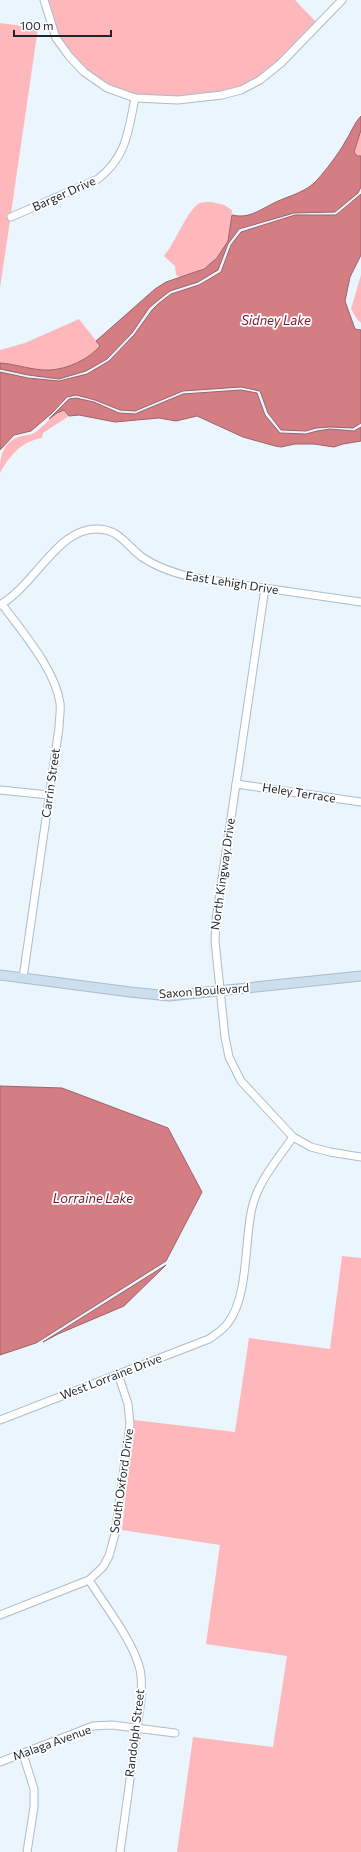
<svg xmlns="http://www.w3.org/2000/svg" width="361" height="1852" font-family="Commissioner,sans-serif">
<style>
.green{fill:#feb8bc}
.water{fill:#d47e84;stroke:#9d6369}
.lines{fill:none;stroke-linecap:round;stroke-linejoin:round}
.street-casing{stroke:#abbccb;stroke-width:9}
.secondary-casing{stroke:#abbccb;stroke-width:11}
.street{stroke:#fff;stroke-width:7}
.secondary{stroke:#cbdfee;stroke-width:9}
.labels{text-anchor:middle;stroke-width:3.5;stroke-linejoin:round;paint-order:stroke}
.street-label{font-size:12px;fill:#1e242a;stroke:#fff}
.water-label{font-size:13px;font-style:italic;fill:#7e172c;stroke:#fff}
</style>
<rect width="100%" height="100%" fill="#ebf5fe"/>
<g class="green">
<path d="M48,0H295L316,22C299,39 278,66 257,78C237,90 216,93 193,95C175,97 153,98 135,95C104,88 75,65 60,37C54,26 51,12 48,0Z"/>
<polygon points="0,23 38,28 11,213 6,215 10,221 0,288"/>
<polygon points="361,130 361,156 357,156 354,152"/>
<path d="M211,202L224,205L232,210C231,219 231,229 229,238C223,260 200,273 180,277L176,275L175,266L164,256C175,243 186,213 198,204C201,202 207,202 211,202Z"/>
<polygon points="361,275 361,323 357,319 351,309"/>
<path d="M79,319L100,346C88,359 68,369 50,370C33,371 17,364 0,363V350L25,343Z"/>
<path d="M64,410L69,416L43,433L42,438C22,441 9,456 0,473C0,458 1,446 16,438C21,435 29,436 34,433C45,426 51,415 64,410Z"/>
<polygon points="342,1256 361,1258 361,1852 177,1852 193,1737 273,1747 287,1656 206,1644 220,1545 122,1530 134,1420 235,1432 249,1338 330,1349"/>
</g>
<g class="water">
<path d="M361,116V130L354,152L357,156H361V187L358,193L335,212L294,213L239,229L228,244L218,270L198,282L170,291L156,302L149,308L132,333L107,359L86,371L59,379L28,375L0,369V363C17,364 33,371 50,370C68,369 89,359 100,346L96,341L155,289L166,282L204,269L217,258L228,241L232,215C248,219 258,211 272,204C285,197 301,194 313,184C321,177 340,152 345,142C351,133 354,123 361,116Z"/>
<polygon points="361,194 361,255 350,277 345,301 355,329 361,330 361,423 353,428 330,427 316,428 306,431 281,430 268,413 260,391 241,387 183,391 135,411 120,410 95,400 76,395 67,397 52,413 31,431 14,435 0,450 0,372 28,378 59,381 87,374 109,361 134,335 152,310 158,304 171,294 199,285 221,272 231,245 241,232 295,215 336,215"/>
<polygon points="241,390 257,393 265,415 280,433 306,434 317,431 330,429 354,431 361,427 361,441 343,444 334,447 314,444 295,444 281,447 275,446 243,437 197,416 176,421 159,418 115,422 79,415 69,416 64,410 57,413 49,419 69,399 76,398 94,402 119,413 135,414 183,394"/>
<polygon points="0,1086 62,1088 168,1128 202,1192 166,1261 36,1343 0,1355"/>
<polygon points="166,1265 124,1306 58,1334 43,1342"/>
</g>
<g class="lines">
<g class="street-casing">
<g id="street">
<polyline points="44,0 56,38 69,56 84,72 107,88 135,98 178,100 222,95 241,90 260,80 281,63 342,0"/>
<path d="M11,217L98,179C127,156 128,132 135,98"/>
<polyline points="265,588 216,920 215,941 225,1037 229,1057 241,1081 293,1137 311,1147 330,1152 361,1157"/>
<path d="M2,604C22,632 55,669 60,703C61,711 59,720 59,728L23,978"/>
<path d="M0,605C25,590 41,562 63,543C77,531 96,524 114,533C125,539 132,550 142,557C158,568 177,574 196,578L361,602"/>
<polyline points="236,784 361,802"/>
<polyline points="0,790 49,795"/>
<path d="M0,1420L209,1339C216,1334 223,1330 228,1323C249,1295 244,1242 252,1208C258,1181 278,1159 293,1137"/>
<path d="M89,1580C104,1604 132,1640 139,1666C143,1677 141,1688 141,1700L120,1852"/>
<polyline points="0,1615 89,1580 103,1567 109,1556 115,1534 130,1424 128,1404 118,1374"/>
<polyline points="23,1754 34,1789 34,1807 27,1852"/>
<polyline points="0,1762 93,1726 112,1725 175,1733"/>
</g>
</g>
<g class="secondary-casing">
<polyline id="secondary" points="0,975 130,992 169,996 361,976"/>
</g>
<use href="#street" class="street"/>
<use href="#secondary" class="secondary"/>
</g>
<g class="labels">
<g class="street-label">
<text transform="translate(64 194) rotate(-24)" y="4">Barger Drive</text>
<text transform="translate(232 583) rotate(9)" y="4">East Lehigh Drive</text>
<text transform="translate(51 783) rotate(-82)" y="4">Carrin Street</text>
<text transform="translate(299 793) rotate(9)" y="4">Heley Terrace</text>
<text transform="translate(223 874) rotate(-82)" y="4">North Kingway Drive</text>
<text transform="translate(204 991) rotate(-4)" y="4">Saxon Boulevard</text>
<text transform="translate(111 1377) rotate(-21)" y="4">West Lorraine Drive</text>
<text transform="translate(122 1481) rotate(-82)" y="4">South Oxford Drive</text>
<text transform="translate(135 1733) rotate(-83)" y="4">Randolph Street</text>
<text transform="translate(52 1743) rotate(-20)" y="4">Malaga Avenue</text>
</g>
<g class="water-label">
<text x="276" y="325">Sidney Lake</text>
<text x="93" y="1203">Lorraine Lake</text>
</g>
</g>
<path d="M14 30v6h97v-6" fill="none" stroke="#1e242a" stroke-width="2"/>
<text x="20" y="30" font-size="12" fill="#1e242a" stroke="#ffffff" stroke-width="3" paint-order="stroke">100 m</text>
</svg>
